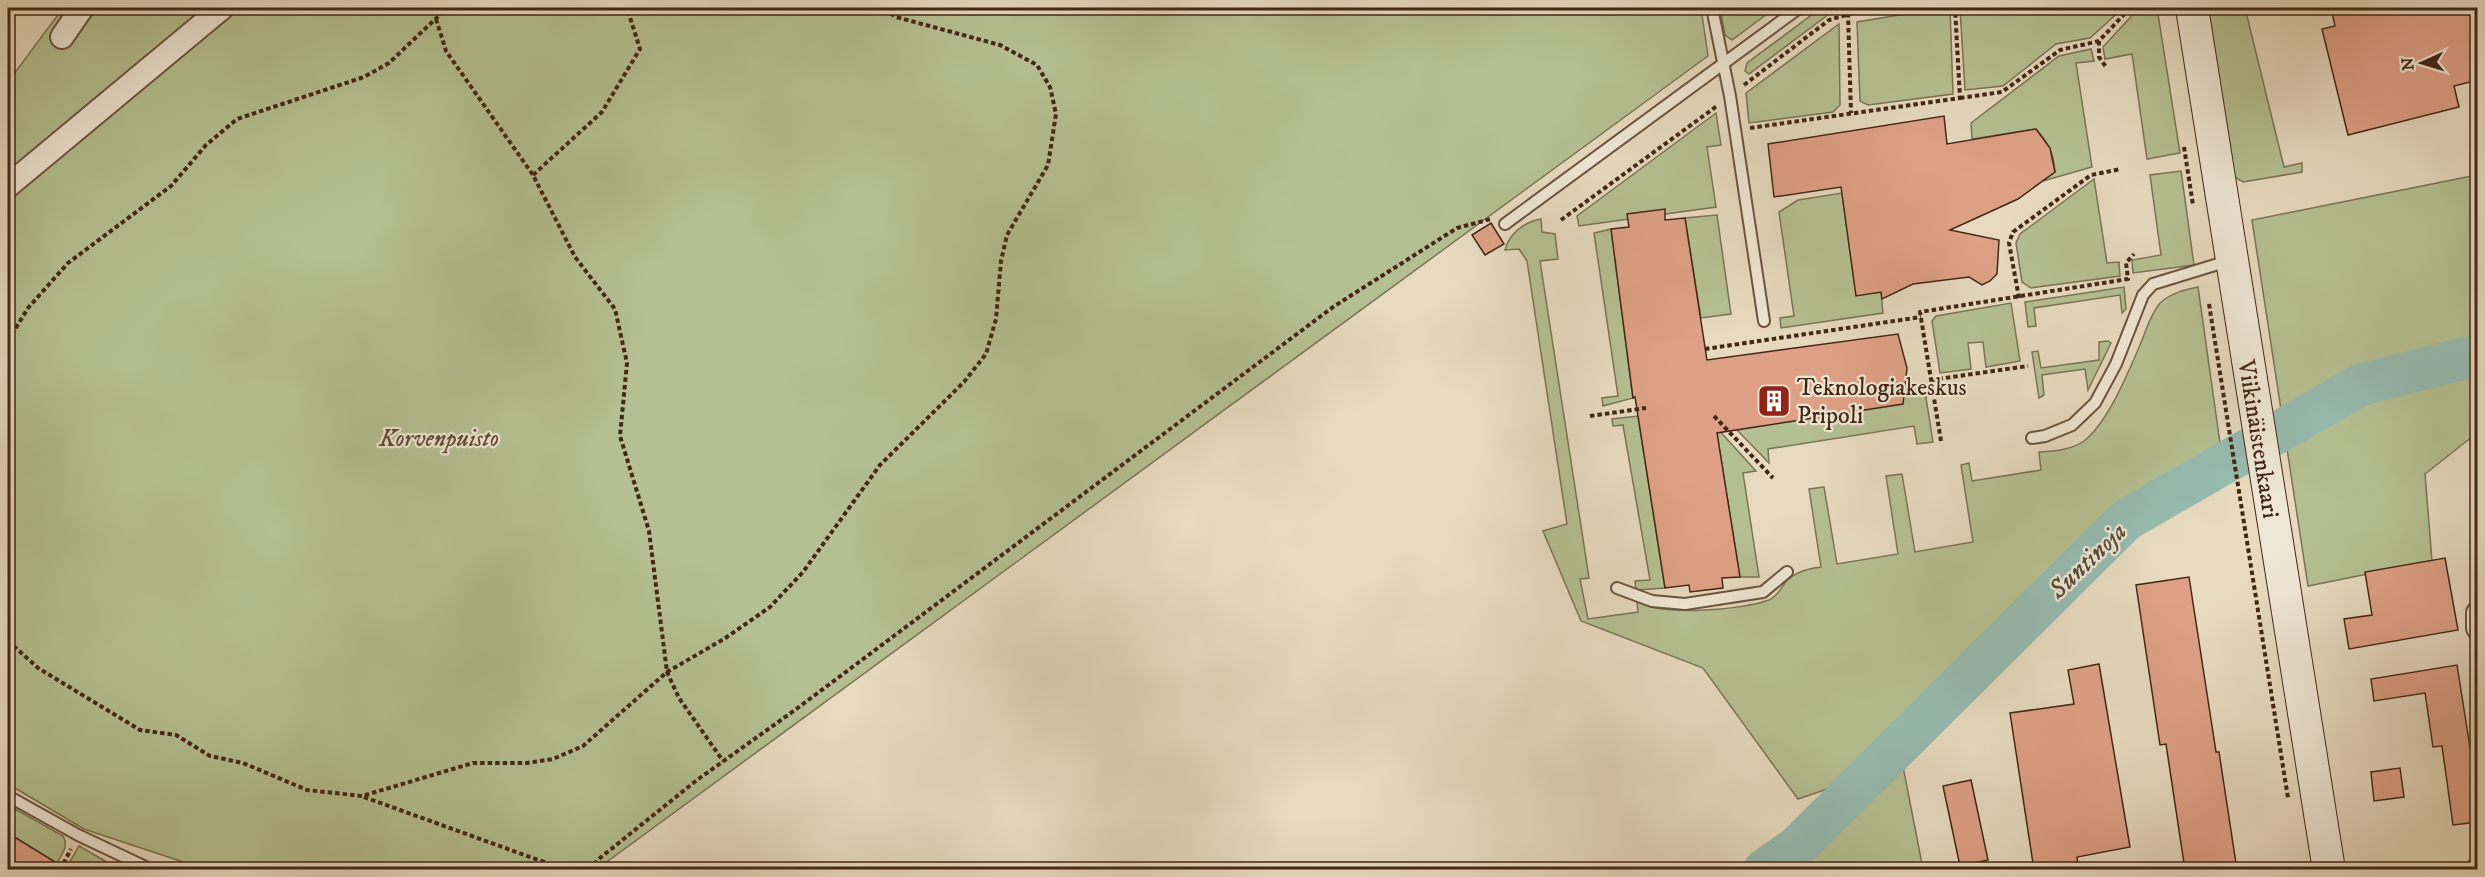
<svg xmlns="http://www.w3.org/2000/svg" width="2485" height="877" font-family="'IM FELL DW Pica',serif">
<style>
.green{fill:#b5c092;stroke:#7c7454;stroke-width:1.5}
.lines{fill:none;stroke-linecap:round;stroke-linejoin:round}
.river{stroke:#97bbb0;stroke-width:42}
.building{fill:#dea086;stroke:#432715;stroke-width:1.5}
.lane-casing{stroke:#6c5440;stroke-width:14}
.street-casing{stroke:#6c5440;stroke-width:26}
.secondary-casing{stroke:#432715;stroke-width:34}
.path{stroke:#432715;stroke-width:4;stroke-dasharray:4.5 3;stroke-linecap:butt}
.lane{stroke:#efe7d5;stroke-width:10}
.street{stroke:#efe7d5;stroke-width:22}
.secondary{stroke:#efe7d5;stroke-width:32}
.labels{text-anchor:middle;stroke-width:4.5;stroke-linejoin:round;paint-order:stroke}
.poi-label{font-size:24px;fill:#432715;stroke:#efe7d5;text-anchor:start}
.park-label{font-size:24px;font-style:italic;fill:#604d34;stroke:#efe7d5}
.street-label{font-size:24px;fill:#432715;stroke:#efe7d5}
.water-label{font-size:26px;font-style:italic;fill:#584c3c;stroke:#efe7d5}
</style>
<rect width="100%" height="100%" fill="#e7dabf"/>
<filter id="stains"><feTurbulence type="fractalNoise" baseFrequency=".00333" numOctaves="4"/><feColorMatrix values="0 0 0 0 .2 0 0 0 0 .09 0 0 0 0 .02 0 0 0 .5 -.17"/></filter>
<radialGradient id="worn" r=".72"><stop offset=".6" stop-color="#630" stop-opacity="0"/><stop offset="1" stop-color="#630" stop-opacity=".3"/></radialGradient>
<g class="green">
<polygon points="63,8 1701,8 1708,56 597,869 204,869 84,829 8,784 8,82"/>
<polygon points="1720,8 1775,8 1732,40 1725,35"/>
<polygon points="1821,8 1837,8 1749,74 1745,71 1747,63"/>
<polygon points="1942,8 1950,8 1953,94 1868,105 1860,101 1857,22"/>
<polygon points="1960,8 2123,8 2090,38 2056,44 2003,86 1965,90"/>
<polygon points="2139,8 2157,8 2180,153 2147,159 2132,54 2105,59 2103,47"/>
<polygon points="2205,8 2245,8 2284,167 2302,163 2302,172 2243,182 2233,176"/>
<polygon points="1839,24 1840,105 1833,112 1749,123 1746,93"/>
<path d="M2091,49L2094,61L2076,63L2092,167L2043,181L2055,172C2054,154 2048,142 2036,129L1972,139L1971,123L2059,56Z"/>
<polygon points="1716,113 1721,145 1707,147 1716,207 1579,226 1577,216"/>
<polygon points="2181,171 2194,265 2133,273 2132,260 2161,255 2150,175"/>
<polygon points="2477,175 2477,433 2425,474 2432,561 2308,586 2252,220"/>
<polygon points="2094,179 2107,263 2119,262 2120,276 2031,288 2022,282 2016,243 2020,234"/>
<polygon points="1842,193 1856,295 1881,292 1883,313 1781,328 1780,318 1794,316 1779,212 1798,200"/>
<polygon points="1717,215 1731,314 1701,318 1685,218"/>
<path d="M1541,219L1542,232L1555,234L1558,259L1540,261L1589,578L1580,579L1588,619L1638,612L1637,601C1659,617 1743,610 1769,600C1781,595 1782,582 1791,577C1800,571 1810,568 1821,567L1809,489L1824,487L1837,564L1898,554L1886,476L1902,474L1915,552L1973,542L1961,465L1969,463L1972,481L2041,470L2039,452C2054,451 2071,450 2084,441C2108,422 2128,373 2140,345C2146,331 2150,315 2160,303C2171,293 2184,290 2198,287L2220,443L2115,512L1830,788L1798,799L1703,668L1581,621L1543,531L1567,524L1527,261L1519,249L1505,250C1509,234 1524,222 1541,219Z"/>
<polygon points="1611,229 1633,398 1603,406 1602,398 1618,396 1594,233"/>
<polygon points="2124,287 2126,309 2122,313 2120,295 2034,308 2036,326 2028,327 2025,302"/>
<polygon points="2011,303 2020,361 1986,367 1983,342 1968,343 1971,369 1940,373 1932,321 1936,316"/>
<polygon points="2108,341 2111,343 2088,390 2085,369 2042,375 2044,395 2039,398 2032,352 2038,351 2041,368 2099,360 2099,342"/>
<polygon points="1924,385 1933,442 1917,444 1914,426 1768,449 1769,463 1736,429"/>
<polygon points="1638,416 1639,423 1665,588 1636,590 1635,581 1650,580 1623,425 1613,426 1612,419"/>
<polygon points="1716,427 1756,471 1743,473 1759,577 1740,577"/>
<polygon points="1899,746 1923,869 1764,869 1798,846"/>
<path d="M8,805L63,836C69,846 62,854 57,863L8,835Z"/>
<polygon points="79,846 107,862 103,869 65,870"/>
</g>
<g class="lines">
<polyline class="river" points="1764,870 1798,846 2126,520 2360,385 2478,355"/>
</g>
<g class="building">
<polygon points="2331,8 2466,8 2468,15 2474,14 2478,26 2478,80 2454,86 2459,107 2348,135 2322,29 2335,26"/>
<polygon points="1944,116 1947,144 2036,129 2050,148 2055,172 2018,199 1950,230 1999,240 1997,274 1990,281 1982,285 1969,277 1913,284 1882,299 1881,292 1856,296 1841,187 1774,197 1768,144"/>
<polygon points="1665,209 1665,220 1685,218 1707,360 1898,334 1907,368 1903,404 1717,433 1740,577 1722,578 1723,588 1690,592 1689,585 1665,588 1635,397 1633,398 1611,229 1629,227 1627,214"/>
<polygon points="1491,223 1504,244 1485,255 1472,235"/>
<polygon points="2445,558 2458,630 2349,649 2344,619 2372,615 2365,572"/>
<polygon points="2189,577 2216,752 2219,752 2237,870 2185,870 2166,744 2160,745 2136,585"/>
<polygon points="2099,664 2130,847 2077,857 2079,870 2034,870 2010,713 2074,704 2068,670"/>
<polygon points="2457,665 2472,760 2476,760 2478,769 2478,822 2453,825 2442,746 2433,747 2425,693 2374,701 2371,679"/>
<polygon points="2400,768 2404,797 2374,801 2371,772"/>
<polygon points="1971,780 1988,860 1960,866 1943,786"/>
<polygon points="8,833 68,870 8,870"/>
</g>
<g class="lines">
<g class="lane-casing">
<g id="lane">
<polyline points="1712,8 1730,96 1764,321"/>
<polyline points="1505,224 1799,8"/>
<polyline points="2032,438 2045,436 2072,425 2095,403 2116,364 2143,295 2153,284 2228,261"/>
<polyline points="1617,588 1652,601 1685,604 1763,592 1787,572"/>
<polyline points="8,796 78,835 152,870"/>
</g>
</g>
<g class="street-casing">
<g id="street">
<polyline points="62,37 82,8"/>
<polyline points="8,186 222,8"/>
<polyline points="2478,613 2478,628"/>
<polyline points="2477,870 2478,869"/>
</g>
</g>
<g class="secondary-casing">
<polyline id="secondary" points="2192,8 2329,870"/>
</g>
<g class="path">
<polyline points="1848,13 1851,113"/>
<polyline points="436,19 446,51 533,175 575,257 615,309 627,363 620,436 649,531 667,672 679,698 723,761"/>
<polyline points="2099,41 2099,57 2106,67"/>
<polyline points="1744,85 1829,20 1869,8"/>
<polyline points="1960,98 2002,92 2060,50 2099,41 2130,8"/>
<polyline points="1750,128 1960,98 1955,8"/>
<polyline points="2184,147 2193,205"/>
<polyline points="533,175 602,112 640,49 627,8"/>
<polyline points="1561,220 1717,106"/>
<polyline points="2019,298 2009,243 2013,232 2091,175 2121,169"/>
<polyline points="2209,304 2288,798"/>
<polyline points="8,341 28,308 68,263 171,186 206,145 237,119 364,77 389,63 447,8"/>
<polyline points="1705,349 1921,317"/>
<polyline points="1931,380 2028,366"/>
<polyline points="1590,416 1646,408"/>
<polyline points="1714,416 1773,478"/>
<polyline points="1941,441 1920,312 2128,279 2126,263 2134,254"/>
<polyline points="8,641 38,668 140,730 176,735 210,756 243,763 307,790 362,796 473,763 527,763 553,759 583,746 667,672 724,639 770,607 803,572 880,465 964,382 986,354 996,319 1001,261 1007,235 1048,165 1056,114 1050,87 1037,65 1000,45 896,17 881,8"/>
<polyline points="364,797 566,870"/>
<polyline points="60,870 71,849"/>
<polyline points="589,870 600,858 697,780 795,710 1333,307 1457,228 1491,219"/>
</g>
<use href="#lane" class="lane"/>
<use href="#street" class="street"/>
<use href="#secondary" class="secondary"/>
</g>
<defs>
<g id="building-square" transform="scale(1.725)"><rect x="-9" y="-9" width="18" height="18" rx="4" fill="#8f2418" stroke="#efe7d5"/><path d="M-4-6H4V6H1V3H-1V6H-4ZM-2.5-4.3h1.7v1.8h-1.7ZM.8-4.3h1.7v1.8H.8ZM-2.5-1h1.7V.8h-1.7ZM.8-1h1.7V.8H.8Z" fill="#fff"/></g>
</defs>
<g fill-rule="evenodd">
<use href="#building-square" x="1774" y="401"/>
</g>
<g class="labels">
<g class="poi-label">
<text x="1797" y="395">Teknologiakeskus<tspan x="1797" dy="28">Pripoli</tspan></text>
</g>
<g class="park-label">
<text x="439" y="446">Korvenpuisto</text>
</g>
<g class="street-label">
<text transform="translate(2259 439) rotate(81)" y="8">Viikinäistenkaari</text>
</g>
<g class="water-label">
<text transform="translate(2087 560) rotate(-44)" y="9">Suntinoja</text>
</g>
</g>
<rect width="2485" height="877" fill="none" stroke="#e7dabf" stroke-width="30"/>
<rect x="9" y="9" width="2467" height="859" fill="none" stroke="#432715" stroke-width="3"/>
<rect x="15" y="15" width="2455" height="847" fill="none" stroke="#432715" stroke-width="1.5"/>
<g transform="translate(2422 63) rotate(266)" stroke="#efe7d5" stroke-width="4.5" paint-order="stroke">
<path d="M0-4.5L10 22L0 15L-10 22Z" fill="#432715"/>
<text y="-9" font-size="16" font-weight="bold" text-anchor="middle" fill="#432715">N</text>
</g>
<rect width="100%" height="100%" filter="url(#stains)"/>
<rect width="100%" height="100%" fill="url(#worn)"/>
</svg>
